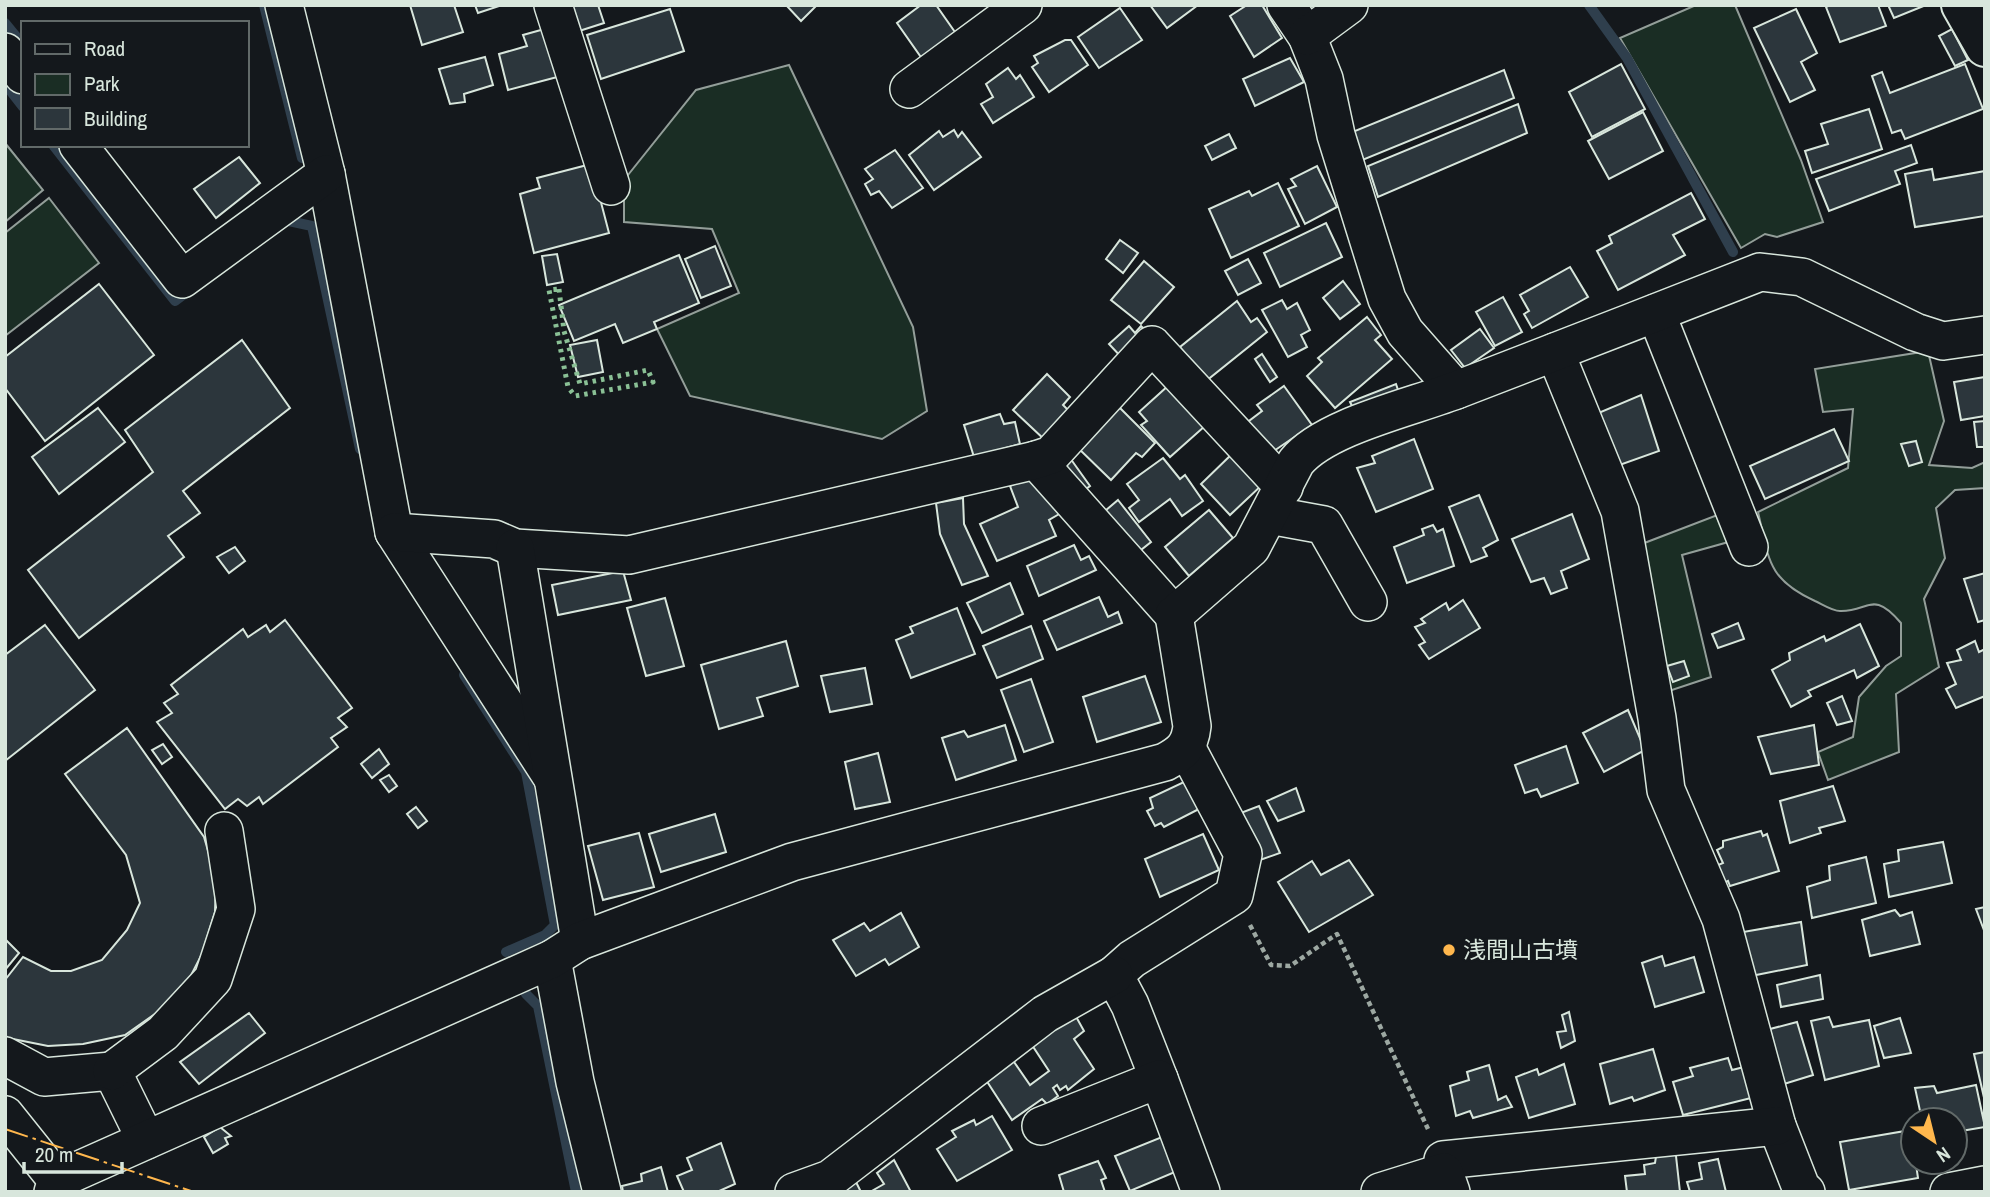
<svg xmlns="http://www.w3.org/2000/svg" width="1990" height="1197" font-family="'Archivo Narrow','Noto Sans JP',sans-serif">
<style>
.green{fill:#1a2d24;stroke:#939e99;stroke-width:2}
.lines{fill:none;stroke-linecap:round;stroke-linejoin:round}
.stream{stroke:#2f3f4d;stroke-width:10}
.building{fill:#2c363c;stroke:#d8e6dc;stroke-width:2}
.minor-casing{stroke:#d8e6dc;stroke-width:40}
.major-casing{stroke:#d8e6dc;stroke-width:42}
.path{stroke:#9da8a2;stroke-width:4.5;stroke-dasharray:5 3.5;stroke-linecap:butt}
.minor{stroke:#14181c;stroke-width:37}
.major{stroke:#14181c;stroke-width:38}
.hedge{stroke:#8ac095;stroke-width:5;stroke-dasharray:3.5 5;stroke-linecap:butt}
.power{stroke:#ffb74d;stroke-width:2;stroke-dasharray:24 5 3.5 5;stroke-linecap:butt}
.poi-dot{fill:#ffb74d;stroke:#14181c;stroke-width:2.5}
.labels{text-anchor:middle;stroke-width:5;stroke-linejoin:round;paint-order:stroke}
.poi-label{font-size:23px;fill:#d8e6dc;stroke:#14181c;text-anchor:start}
</style>
<rect width="100%" height="100%" fill="#14181c"/>
<g class="green">
<polygon points="1696,5 1735,5 1801,160 1823,222 1777,237 1765,234 1741,248 1620,38"/>
<polygon points="789,65 913,327 927,411 882,439 690,396 657,329 739,293 712,229 624,222 624,180 696,90"/>
<polygon points="5,143 43,190 5,222"/>
<polygon points="49,198 99,263 5,336 5,233"/>
<path d="M1928,351L1944,421L1929,465L1972,468L1985,462V488L1955,490L1936,508L1945,558L1924,599L1939,667L1896,694L1899,752L1828,780L1818,752L1853,737L1859,697L1886,666L1901,656V623C1872,589 1869,612 1840,611C1832,611 1822,604 1815,601C1767,579 1769,559 1758,512L1848,468L1853,409L1823,412L1815,369Z"/>
<polygon points="1720,514 1732,541 1682,555 1711,677 1666,692 1634,547"/>
</g>
<g class="lines">
<g class="stream">
<polyline points="264,5 302,158"/>
<polyline points="1589,5 1627,58 1733,252"/>
<polyline points="5,23 23,45"/>
<polyline points="5,84 23,107"/>
<polyline points="53,145 175,301 191,289"/>
<polyline points="284,220 312,226 360,449"/>
<polyline points="464,675 526,772 555,925 545,935 506,952"/>
<polyline points="526,994 538,1006 576,1192"/>
</g>
</g>
<g class="building">
<polygon points="410,5 454,5 463,32 422,45"/>
<polygon points="475,5 502,5 478,13"/>
<polygon points="563,5 598,5 604,23 573,33"/>
<polygon points="786,5 817,5 801,21"/>
<polygon points="921,5 936,5 957,35 923,60 897,23"/>
<polygon points="1150,5 1198,5 1167,28"/>
<polygon points="1247,5 1262,5 1282,38 1254,57 1230,16"/>
<polygon points="1830,5 1878,5 1886,26 1840,42 1826,7"/>
<polygon points="1888,5 1926,5 1894,18"/>
<polygon points="1120,8 1142,40 1099,68 1078,37"/>
<polygon points="670,9 684,51 601,79 587,35"/>
<polygon points="1796,9 1817,53 1801,62 1815,90 1790,102 1754,28"/>
<polygon points="548,28 561,76 508,90 499,54 527,46 523,35"/>
<polygon points="1952,29 1968,60 1955,66 1939,36"/>
<polygon points="1065,40 1071,40 1088,65 1049,92 1032,67 1038,63 1034,56"/>
<polygon points="485,57 493,85 464,94 465,102 450,104 439,69"/>
<polygon points="1290,58 1304,82 1255,106 1243,79"/>
<polygon points="1621,64 1645,109 1592,137 1569,92"/>
<polygon points="1965,64 1983,109 1905,139 1901,130 1892,133 1872,76 1882,72 1890,93"/>
<polygon points="1008,68 1016,79 1020,75 1034,97 993,123 981,104 993,97 986,84"/>
<polygon points="1504,70 1514,98 1360,161 1350,133"/>
<polygon points="1518,104 1527,133 1378,197 1368,166"/>
<polygon points="1869,109 1882,149 1812,173 1805,151 1828,144 1821,124"/>
<polygon points="1643,112 1663,151 1609,179 1588,141"/>
<polygon points="954,130 958,137 962,132 981,157 934,190 909,155 939,131 943,137"/>
<polygon points="1229,134 1236,148 1212,160 1205,146"/>
<polygon points="1911,145 1917,163 1895,171 1900,184 1829,211 1816,179"/>
<polygon points="895,150 923,188 892,208 879,191 871,195 865,184 873,179 865,169"/>
<polygon points="239,157 260,183 216,218 194,189"/>
<polygon points="591,164 609,233 534,253 520,194 540,188 537,178"/>
<polygon points="1317,166 1337,207 1305,224 1288,189 1296,186 1291,179"/>
<polygon points="1932,169 1934,180 1985,171 1985,216 1915,227 1905,174"/>
<polygon points="1278,183 1299,226 1231,258 1209,209 1249,191 1252,196"/>
<polygon points="1691,193 1705,219 1673,235 1685,255 1618,290 1597,251 1612,243 1609,236"/>
<polygon points="1326,223 1342,257 1280,287 1264,253"/>
<polygon points="1120,240 1138,253 1123,273 1106,259"/>
<polygon points="715,246 731,286 701,298 685,259"/>
<polygon points="557,254 563,282 547,285 542,256"/>
<polygon points="679,255 699,303 654,322 657,329 623,343 615,324 574,341 559,305"/>
<polygon points="1248,259 1261,283 1238,295 1225,271"/>
<polygon points="1144,261 1174,287 1141,324 1111,300"/>
<polygon points="1570,267 1588,297 1532,328 1524,314 1529,311 1520,295"/>
<polygon points="1343,281 1360,304 1340,319 1323,298"/>
<polygon points="99,284 154,355 45,441 5,388 5,357"/>
<polygon points="1503,297 1522,332 1495,346 1476,312"/>
<polygon points="1282,300 1287,309 1297,303 1310,330 1301,335 1307,347 1288,357 1262,310"/>
<polygon points="1237,301 1251,322 1257,318 1267,332 1206,381 1180,347"/>
<polygon points="1367,317 1381,335 1375,340 1392,359 1335,408 1307,376 1322,362 1318,358"/>
<polygon points="1129,326 1135,333 1141,326 1148,333 1124,360 1109,344"/>
<polygon points="1480,329 1494,348 1465,368 1451,350"/>
<polygon points="242,340 290,408 183,491 200,513 168,536 184,557 79,638 28,570 153,472 125,430"/>
<polygon points="597,340 603,372 578,377 570,345"/>
<polygon points="1262,354 1277,377 1270,382 1255,359"/>
<polygon points="1047,374 1070,397 1063,405 1071,413 1046,441 1013,410"/>
<polygon points="1985,377 1985,416 1961,420 1954,382"/>
<polygon points="1396,384 1399,393 1354,410 1350,402"/>
<polygon points="1169,385 1205,426 1170,457 1141,425 1147,421 1139,412"/>
<polygon points="1284,386 1312,425 1268,455 1245,424 1262,411 1257,405"/>
<polygon points="1641,395 1659,451 1614,467 1596,414"/>
<polygon points="1117,405 1155,443 1142,457 1136,453 1111,480 1076,446"/>
<polygon points="98,408 125,442 59,494 32,457"/>
<polygon points="1000,414 1004,424 1015,422 1020,444 974,457 964,425"/>
<polygon points="1985,421 1985,447 1977,447 1974,422"/>
<polygon points="1834,429 1849,461 1765,499 1750,466"/>
<polygon points="1414,439 1433,489 1376,512 1357,468 1375,463 1372,456"/>
<polygon points="1916,441 1922,462 1909,466 1901,444"/>
<polygon points="1233,453 1263,484 1230,515 1201,484"/>
<polygon points="1070,458 1090,486 1079,494 1058,465"/>
<polygon points="1163,458 1180,479 1185,475 1203,501 1182,516 1170,499 1139,522 1129,508 1139,500 1127,484"/>
<polygon points="1037,474 1061,513 1049,520 1056,536 997,561 980,524 1018,507 1010,486"/>
<polygon points="1479,495 1498,540 1483,548 1487,556 1471,562 1449,507"/>
<polygon points="963,498 964,524 988,576 962,585 940,534 936,503"/>
<polygon points="1118,500 1151,542 1132,557 1099,516"/>
<polygon points="1209,510 1233,538 1189,576 1165,547"/>
<polygon points="1572,514 1589,559 1561,571 1567,588 1551,594 1544,578 1531,582 1512,539"/>
<polygon points="1433,525 1437,532 1443,529 1454,566 1407,583 1394,547 1424,535 1422,529"/>
<polygon points="1074,545 1081,560 1089,556 1096,570 1039,596 1027,566"/>
<polygon points="235,547 245,561 229,573 217,557"/>
<polygon points="623,571 631,600 558,615 552,585"/>
<polygon points="1985,573 1985,620 1978,622 1964,579"/>
<polygon points="1010,583 1023,614 982,633 967,603"/>
<polygon points="1099,597 1108,617 1118,612 1122,623 1057,650 1044,621"/>
<polygon points="665,598 684,666 646,676 627,608"/>
<polygon points="1463,600 1480,628 1429,659 1419,645 1425,642 1415,627 1425,623 1421,619 1446,603 1449,610"/>
<polygon points="957,608 975,654 911,678 896,640 913,633 910,627"/>
<polygon points="285,620 352,708 338,718 347,727 331,738 338,747 263,804 259,797 247,806 238,799 225,809 157,722 172,713 164,703 178,694 171,685 243,629 248,637 266,625 270,632"/>
<polygon points="1738,623 1744,639 1718,648 1712,634"/>
<polygon points="1860,624 1879,666 1857,678 1854,670 1808,691 1811,696 1791,707 1772,670 1790,660 1789,653 1824,636 1826,641"/>
<polygon points="45,625 95,690 5,761 5,655"/>
<polygon points="1031,626 1043,659 997,678 983,646"/>
<polygon points="786,641 798,686 757,698 763,716 719,729 701,665"/>
<polygon points="1975,641 1979,652 1985,649 1985,696 1956,708 1946,689 1956,684 1947,663 1961,660 1957,650"/>
<polygon points="1684,661 1689,676 1673,682 1667,666"/>
<polygon points="865,668 872,704 830,712 821,676"/>
<polygon points="1145,676 1161,722 1097,742 1083,697"/>
<polygon points="1031,679 1053,742 1024,752 1001,690"/>
<polygon points="1842,696 1852,721 1837,725 1827,703"/>
<polygon points="1628,710 1645,750 1604,772 1583,733"/>
<polygon points="1005,725 1016,760 956,780 942,738 964,731 968,737"/>
<polygon points="1814,725 1819,765 1771,774 1758,737"/>
<polygon points="127,728 204,837 216,878 215,912 202,954 185,987 162,1009 125,1035 83,1044 48,1046 8,1038 5,1035 5,980 23,957 51,971 71,971 102,960 127,930 140,903 126,855 65,774"/>
<polygon points="163,744 172,757 162,764 152,750"/>
<polygon points="1566,746 1578,783 1541,797 1537,789 1525,793 1515,765"/>
<polygon points="379,749 389,764 372,778 361,764"/>
<polygon points="878,753 890,802 855,809 845,762"/>
<polygon points="389,775 397,786 389,792 380,780"/>
<polygon points="1186,781 1199,809 1164,827 1161,823 1155,826 1147,811 1153,808 1150,798"/>
<polygon points="1833,786 1845,821 1819,828 1821,833 1790,843 1780,801"/>
<polygon points="1296,788 1304,811 1278,821 1267,801"/>
<polygon points="1259,806 1280,853 1260,860 1238,814"/>
<polygon points="416,807 427,821 418,828 407,814"/>
<polygon points="715,814 726,852 661,872 649,834"/>
<polygon points="1761,831 1763,836 1767,834 1779,871 1730,886 1728,881 1724,883 1716,866 1723,863 1717,850 1723,847 1723,841"/>
<polygon points="639,833 654,887 603,900 588,846"/>
<polygon points="1203,834 1219,870 1160,897 1145,859"/>
<polygon points="1943,842 1952,883 1889,897 1884,864 1899,861 1898,850"/>
<polygon points="1866,857 1876,903 1812,918 1807,887 1830,880 1829,866"/>
<polygon points="1349,860 1373,895 1309,932 1278,882 1312,861 1321,875"/>
<polygon points="1985,907 1985,933 1976,909"/>
<polygon points="1895,910 1900,916 1912,912 1920,944 1870,956 1862,920"/>
<polygon points="901,913 919,947 889,965 885,959 856,976 833,940 864,923 870,931"/>
<polygon points="1801,922 1807,965 1751,976 1743,932"/>
<polygon points="5,939 19,953 5,970"/>
<polygon points="1662,956 1665,966 1694,957 1704,992 1655,1007 1642,963"/>
<polygon points="1820,975 1823,999 1781,1007 1777,985"/>
<polygon points="1569,1012 1575,1041 1561,1048 1557,1032 1566,1031 1562,1015"/>
<polygon points="249,1013 265,1033 199,1084 180,1062"/>
<polygon points="1074,1013 1084,1031 1074,1039 1094,1069 1068,1090 1066,1086 1060,1090 1057,1085 1053,1088 1058,1096 1047,1104 1042,1099 1012,1120 986,1080 1012,1059 1030,1085 1049,1071 1030,1042"/>
<polygon points="1829,1017 1833,1027 1869,1020 1879,1066 1825,1080 1811,1021"/>
<polygon points="1900,1018 1911,1053 1884,1058 1874,1026"/>
<polygon points="1797,1022 1813,1075 1784,1084 1770,1029"/>
<polygon points="1653,1049 1665,1090 1634,1101 1632,1097 1610,1104 1600,1064"/>
<polygon points="1985,1052 1985,1102 1974,1054"/>
<polygon points="1728,1058 1732,1070 1744,1067 1751,1098 1683,1115 1673,1082 1693,1076 1690,1068"/>
<polygon points="1564,1064 1575,1104 1529,1118 1516,1077 1537,1069 1539,1075"/>
<polygon points="1489,1065 1498,1100 1506,1096 1512,1107 1473,1118 1470,1111 1456,1116 1450,1086 1469,1080 1467,1072"/>
<polygon points="1976,1085 1985,1127 1955,1132 1955,1120 1922,1120 1915,1088 1934,1086 1937,1093"/>
<polygon points="992,1116 1012,1150 957,1181 937,1149 956,1137 952,1131 974,1120 976,1125"/>
<polygon points="220,1127 231,1136 225,1138 228,1144 213,1153 204,1137"/>
<polygon points="1911,1130 1918,1178 1849,1190 1840,1142"/>
<polygon points="1162,1137 1175,1172 1130,1191 1115,1156"/>
<polygon points="721,1143 735,1184 717,1192 684,1192 677,1176 692,1170 687,1158"/>
<polygon points="1675,1147 1680,1192 1627,1192 1625,1176 1645,1174 1644,1165 1655,1163 1657,1150"/>
<polygon points="1718,1159 1726,1192 1690,1192 1687,1182 1702,1179 1699,1163"/>
<polygon points="894,1160 911,1192 870,1192 884,1184 877,1173"/>
<polygon points="1098,1161 1106,1178 1101,1180 1105,1192 1064,1192 1059,1175"/>
<polygon points="661,1167 668,1192 623,1192 622,1186 642,1181 641,1174"/>
<polygon points="856,1182 861,1192 838,1192"/>
</g>
<g class="lines">
<g class="minor-casing">
<g id="minor">
<polyline points="284,5 326,174 394,532 552,777"/>
<polyline points="553,5 611,186"/>
<polyline points="1286,5 1307,36 1324,79 1336,135 1387,299 1405,332 1456,390"/>
<polyline points="1307,36 1349,5"/>
<polyline points="5,52 23,75"/>
<polyline points="909,89 1023,5"/>
<polyline points="78,145 182,279 326,174"/>
<polyline points="1656,313 1749,547"/>
<polyline points="1555,352 1620,511 1657,718 1666,790 1721,919 1777,1126 1802,1190 1806,1192"/>
<polyline points="1036,460 1174,615"/>
<polyline points="1269,515 1324,525 1368,602"/>
<polyline points="394,532 494,539 515,548 629,555 1036,460 1051,455 1152,345 1284,487"/>
<polyline points="515,548 580,941"/>
<polyline points="552,959 575,1082 602,1192"/>
<polyline points="5,1056 44,1077 112,1071 146,1140"/>
<polyline points="112,1071 163,1033 213,979 236,909 224,831"/>
<polyline points="1159,1079 1130,1005 1114,975 1132,959 1234,895 1243,854 1186,747"/>
<polyline points="5,1115 57,1180"/>
<polyline points="1041,1126 1159,1079 1201,1192"/>
<polyline points="1443,1160 1777,1126"/>
<path d="M53,1192L57,1180L552,959L580,941L792,862L1165,762C1182,753 1190,746 1192,726L1174,615L1251,548L1296,462C1325,426 1413,407 1459,389C1559,351 1660,311 1760,272L1802,277L1915,332L1943,341L1985,335"/>
<polyline points="794,1192 830,1179 1045,1014 1114,975"/>
<polyline points="1380,1192 1444,1172 1451,1192"/>
<polyline points="1949,1192 1985,1185"/>
</g>
</g>
<g class="major-casing">
<polyline id="major" points="1961,5 1985,47"/>
</g>
<polyline class="path" points="1250,925 1271,965 1290,966 1337,934 1428,1129"/>
<use href="#minor" class="minor"/>
<use href="#major" class="major"/>
<polygon class="hedge" points="559,289 564,331 580,384 648,370 653,382 575,396 568,387 549,290"/>
<polyline class="power" points="5,1129 194,1192"/>
</g>
<circle class="poi-dot" cx="1449" cy="950" r="7"/>
<g class="labels">
<g class="poi-label">
<text x="1463" y="958">浅間山古墳</text>
</g>
</g>
<rect width="1990" height="1197" fill="none" stroke="#d8e6dc" stroke-width="14"/>
<rect x="21" y="21" width="228" height="126" fill="#14181c" stroke="#626a69" stroke-width="2"/>
<rect x="35" y="44" width="35" height="10" fill="#14181c" stroke="#626a69" stroke-width="2"/>
<text x="84" y="56" font-size="21" fill="#d8e6dc">Road</text>
<rect x="35" y="74" width="35" height="21" fill="#1a2d24" stroke="#626a69" stroke-width="2"/>
<text x="84" y="91" font-size="21" fill="#d8e6dc">Park</text>
<rect x="35" y="108" width="35" height="21" fill="#2c363c" stroke="#626a69" stroke-width="2"/>
<text x="84" y="126" font-size="21" fill="#d8e6dc">Building</text>
<g transform="translate(1934 1141) rotate(145)"><circle r="33" fill="#14181c" stroke="#626a69" stroke-width="2"/>
<path d="M0-5L12 26L0 18L-12 26Z" fill="#ffb74d"/>
<text y="-10" font-size="19" font-weight="bold" text-anchor="middle" fill="#d8e6dc">N</text>
</g>
<path d="M24 1162v10h98v-10" fill="none" stroke="#d8e6dc" stroke-width="3.5"/>
<text x="35" y="1162" font-size="21" fill="#d8e6dc" stroke="#14181c" stroke-width="5" paint-order="stroke">20 m</text>
</svg>
